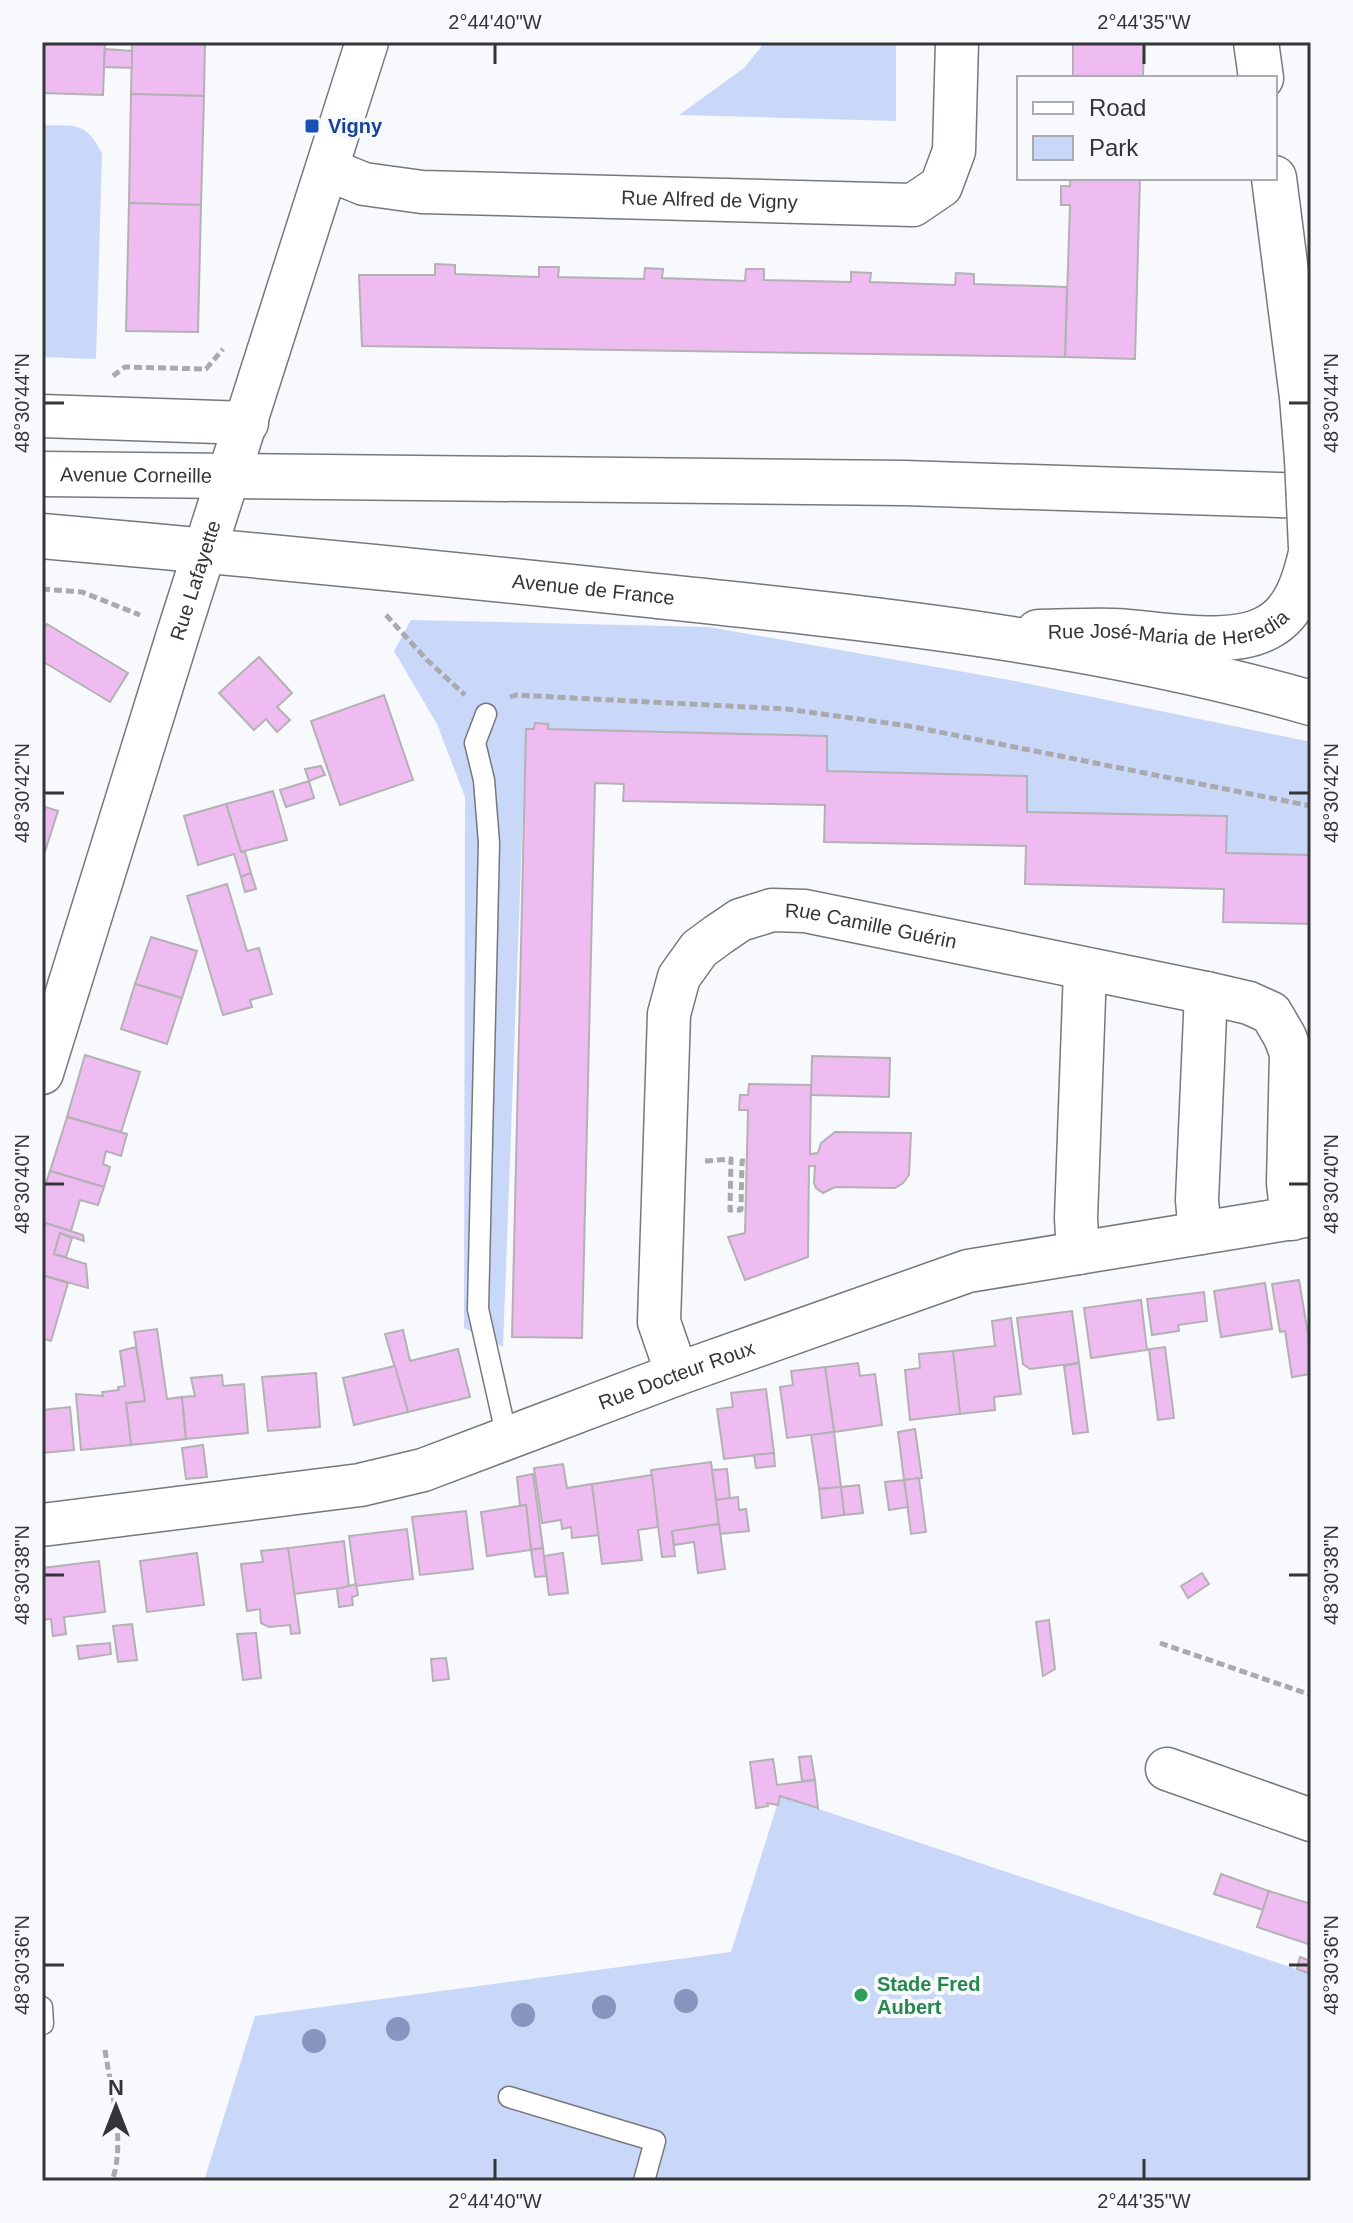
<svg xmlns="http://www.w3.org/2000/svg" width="1353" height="2223" font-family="Helvetica,sans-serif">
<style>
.green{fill:#c9d7f9}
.building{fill:#eebcf1;stroke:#b4b1b4;stroke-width:2}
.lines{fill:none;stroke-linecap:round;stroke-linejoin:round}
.lane-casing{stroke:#77787c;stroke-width:23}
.street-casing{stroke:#77787c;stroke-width:45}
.secondary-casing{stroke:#77787c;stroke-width:47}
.primary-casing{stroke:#77787c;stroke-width:47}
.path{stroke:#a8aaad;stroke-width:5;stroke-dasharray:8 4;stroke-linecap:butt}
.lane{stroke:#fff;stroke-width:20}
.street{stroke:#fff;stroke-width:42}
.secondary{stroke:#fff;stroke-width:44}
.primary{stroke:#fff;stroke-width:44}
.secondary-bridge-casing{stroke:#77787c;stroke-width:47;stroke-linecap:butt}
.secondary-bridge{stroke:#fff;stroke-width:44}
.tree{fill:#8995be}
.ticks{fill:none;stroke:#343537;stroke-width:3}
.transit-dot{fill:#1a4fb4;stroke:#f7f9fd;stroke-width:3}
.leisure-dot{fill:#2e9e5b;stroke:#f7f9fd;stroke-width:3}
.labels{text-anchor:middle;stroke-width:8;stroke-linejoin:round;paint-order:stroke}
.transit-label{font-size:20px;font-weight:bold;fill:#164399;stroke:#f7f9fd;text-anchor:start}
.street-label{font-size:20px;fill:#343537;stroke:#f7f9fd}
.leisure-label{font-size:20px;font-weight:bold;fill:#27864d;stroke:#f7f9fd;text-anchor:start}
.neatline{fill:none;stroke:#343537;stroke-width:3}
.ticks-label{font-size:20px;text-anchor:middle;fill:#343537}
</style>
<rect width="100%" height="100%" fill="#f7f9fd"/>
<g class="green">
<polygon points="765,42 896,42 896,121 679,115 744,68"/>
<path d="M42,125C76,126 85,121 102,153L96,359L42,357Z"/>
<polygon points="411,620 709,627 1015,681 1311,742 1311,855 1226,853 1227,816 1027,812 1027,776 827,771 827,736 548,729 548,724 535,723 534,729 526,730 503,1347 464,1328 465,797 437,724 394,651"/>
<polygon points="780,1796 1311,1974 1311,2181 204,2181 255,2016 731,1952"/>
</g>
<g class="building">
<polygon points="42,42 105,42 103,95 42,93"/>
<polygon points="132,42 205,42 204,96 131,94"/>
<polygon points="1073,42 1144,42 1143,78 1073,78"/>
<polygon points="105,49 132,51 132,68 104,67"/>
<polygon points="131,94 204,96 201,205 129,203"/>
<polygon points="1070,178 1140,178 1135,359 1065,357 1070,205 1061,205 1061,186 1070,186"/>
<polygon points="129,203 201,205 198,332 126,331"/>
<polygon points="435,264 455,265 455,274 539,277 539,267 559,267 558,277 644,279 645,268 663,269 662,278 745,281 746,269 764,269 764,280 851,282 851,272 871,273 870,282 955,285 956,273 974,274 974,284 1067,287 1065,357 362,346 359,275 435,275"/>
<polygon points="47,624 128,673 110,702 42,661 42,631"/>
<polygon points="259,657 292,693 277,707 290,720 277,732 266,719 254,730 219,693"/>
<polygon points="384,695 413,780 340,805 311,721"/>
<polygon points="535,723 548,724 548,729 827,736 827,771 1027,776 1027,812 1227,816 1226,853 1311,855 1311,924 1223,922 1224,889 1025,884 1026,846 824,842 825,805 623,801 624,784 595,783 582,1338 512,1337 526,729 534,729"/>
<polygon points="321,766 325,775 309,781 305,769"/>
<polygon points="309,781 314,798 286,807 280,790"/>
<polygon points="273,791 287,840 241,852 226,804"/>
<polygon points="226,804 241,852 245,852 251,873 241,877 234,854 198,865 184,816"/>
<polygon points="42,806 58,811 42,861"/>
<polygon points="251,873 256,889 245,892 241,877"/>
<polygon points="227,884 247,951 259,948 272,994 250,1000 252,1007 223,1015 187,896"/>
<polygon points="151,937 197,951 182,998 135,984"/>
<polygon points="135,984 182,998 167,1044 121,1029"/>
<polygon points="85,1055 140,1072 121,1132 67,1117"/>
<polygon points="812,1056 890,1058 889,1097 811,1095"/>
<polygon points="749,1084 811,1085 810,1154 818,1153 821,1143 835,1132 911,1133 909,1175 903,1183 895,1188 835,1187 823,1193 816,1188 814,1183 815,1166 809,1166 808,1257 745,1280 728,1237 745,1233 748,1110 739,1110 740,1095 748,1095"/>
<polygon points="67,1117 127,1134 121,1156 106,1151 103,1164 110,1167 104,1187 50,1171"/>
<polygon points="50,1171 104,1187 98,1205 80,1200 71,1231 42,1222 42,1196"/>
<polygon points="42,1222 83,1235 84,1241 60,1233 54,1254 86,1264 88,1288 42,1275"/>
<polygon points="60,1233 72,1238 66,1257 54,1254"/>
<polygon points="42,1275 68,1283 51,1341 42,1338"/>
<polygon points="1299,1280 1311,1352 1311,1374 1292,1377 1285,1331 1280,1332 1272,1284"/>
<polygon points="1265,1283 1272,1329 1221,1337 1214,1291"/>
<polygon points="1204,1292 1207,1321 1178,1325 1179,1331 1152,1335 1147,1299"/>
<polygon points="1141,1300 1147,1350 1091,1358 1084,1308"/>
<polygon points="1072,1311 1079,1363 1030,1369 1023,1364 1017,1318"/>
<polygon points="1011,1318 1021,1394 994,1397 995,1410 960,1414 953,1351 995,1346 992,1321"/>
<polygon points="157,1329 167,1399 182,1397 186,1439 131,1445 126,1403 145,1401 134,1332"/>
<polygon points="403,1330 410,1361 458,1349 470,1397 408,1412 385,1334"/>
<polygon points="136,1347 145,1401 126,1403 131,1445 81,1450 76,1394 103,1396 102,1392 119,1390 118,1387 125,1386 120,1351"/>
<polygon points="1165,1347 1174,1418 1158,1420 1149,1349"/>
<polygon points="953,1351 960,1414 910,1420 905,1370 920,1368 919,1354"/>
<polygon points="858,1363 860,1376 875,1374 882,1425 834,1432 825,1367"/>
<polygon points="1079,1363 1088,1432 1073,1434 1064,1366"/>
<polygon points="395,1366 408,1412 354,1425 343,1378"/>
<polygon points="825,1367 834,1432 787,1438 780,1387 793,1385 791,1371"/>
<polygon points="316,1373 320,1427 268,1431 262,1377"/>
<polygon points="222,1375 223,1386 244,1384 248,1433 186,1439 182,1397 195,1396 191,1378"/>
<polygon points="766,1389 774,1453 724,1459 717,1409 733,1407 731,1393"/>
<polygon points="70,1407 74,1450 42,1453 42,1410"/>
<polygon points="915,1429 922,1478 904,1480 898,1432"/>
<polygon points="834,1432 841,1487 819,1489 811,1435"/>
<polygon points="203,1445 207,1477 186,1479 182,1448"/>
<polygon points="774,1453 775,1466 756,1468 754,1455"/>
<polygon points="711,1462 719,1524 672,1531 675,1556 662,1557 651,1470"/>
<polygon points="563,1464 567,1488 592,1484 599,1535 572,1538 571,1527 562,1529 561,1520 542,1523 534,1468"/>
<polygon points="727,1469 730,1498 716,1500 712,1470"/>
<polygon points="533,1474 543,1548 531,1550 526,1505 520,1506 517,1477"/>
<polygon points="652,1475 658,1527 638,1530 642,1560 602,1564 592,1484"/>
<polygon points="919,1478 926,1532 911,1534 904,1480"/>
<polygon points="904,1480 908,1507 889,1510 885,1482"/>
<polygon points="859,1485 863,1513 844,1515 841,1487"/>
<polygon points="841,1487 844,1515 822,1518 819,1489"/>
<polygon points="738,1497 739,1510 746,1509 749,1531 720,1534 716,1500"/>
<polygon points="526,1505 531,1550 487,1556 481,1512"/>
<polygon points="466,1511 473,1569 420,1575 412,1517"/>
<polygon points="719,1524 725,1569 698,1573 694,1542 674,1545 672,1531"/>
<polygon points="407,1529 413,1579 356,1586 349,1536"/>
<polygon points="344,1541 349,1587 294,1594 288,1548"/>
<polygon points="288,1548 300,1633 291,1634 290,1625 269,1627 261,1623 260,1609 247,1611 241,1564 263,1562 261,1551"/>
<polygon points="543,1548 546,1576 535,1577 531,1550"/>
<polygon points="197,1553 204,1605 147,1612 140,1561"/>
<polygon points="563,1553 568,1593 549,1595 544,1556"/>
<polygon points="99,1561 105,1612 64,1617 66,1634 53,1636 51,1619 42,1620 42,1568"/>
<polygon points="1202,1573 1209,1584 1188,1598 1181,1586"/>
<polygon points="356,1584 358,1595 352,1597 353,1605 339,1607 337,1589"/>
<polygon points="1049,1620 1055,1669 1043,1676 1036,1622"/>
<polygon points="132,1624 137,1660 118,1662 113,1626"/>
<polygon points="256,1633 261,1678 243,1680 237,1634"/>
<polygon points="110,1643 111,1654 79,1659 77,1646"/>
<polygon points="446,1658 449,1679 433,1681 431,1659"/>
<polygon points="811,1756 815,1780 802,1781 799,1757"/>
<polygon points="773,1759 777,1785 815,1780 818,1808 780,1796 778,1805 767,1803 768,1806 756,1808 750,1762"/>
<polygon points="1221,1874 1269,1891 1263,1910 1214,1894"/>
<polygon points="1269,1891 1311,1904 1311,1935 1308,1944 1257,1927"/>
<polygon points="1300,1957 1311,1961 1311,1974 1297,1969"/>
</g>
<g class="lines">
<g class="lane-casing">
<g id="lane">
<polyline points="486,714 475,743 484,780 489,843 478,1309 507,1438"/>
<polyline points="42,2007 43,2024"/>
<polyline points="509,2097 655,2141 644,2181"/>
</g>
</g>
<g class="street-casing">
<g id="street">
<path id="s1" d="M327,169L364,184L422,192L913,205L941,186L954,151L957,42"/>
<polyline points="42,416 247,423"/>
<path id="s2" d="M42,1073L179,631L367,42"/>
<polyline points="1200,1233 1197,1200 1206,993"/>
<polyline points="1078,1253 1076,1218 1085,970"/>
<path id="s3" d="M677,1374L659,1322L669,1014L679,977L699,949L718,935L740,920L772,910L805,911L1206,993L1249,1003L1271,1013L1285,1037L1291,1053L1288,1183L1292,1219"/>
<path id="s4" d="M42,1525L360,1485L423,1470L677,1374L968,1271L1311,1215"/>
<polyline points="1167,1769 1311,1820"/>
</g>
</g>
<g class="secondary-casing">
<g id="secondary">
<polyline points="1256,42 1261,78"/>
<polyline points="1274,178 1302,397 1307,459"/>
<path id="s5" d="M1038,632C1063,632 1088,630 1112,631C1156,632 1231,650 1270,626C1296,611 1305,579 1311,553"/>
</g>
</g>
<g class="primary-casing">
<g id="primary">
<path id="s6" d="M42,474L904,483L1311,496"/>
<path id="s7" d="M42,536C247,554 452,574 657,596C877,619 1099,642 1311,703"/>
</g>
</g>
<g class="path">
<polyline points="113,376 125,367 206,369 223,349"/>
<polyline points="42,589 82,592 140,615"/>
<polyline points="386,615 427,660 465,695"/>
<polyline points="510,697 516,695 786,709 909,726 1311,806"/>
<polyline points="705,1161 731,1159 730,1210 741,1210 742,1161 747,1161"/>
<polyline points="1160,1643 1311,1695"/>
<path d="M105,2050C111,2091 126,2142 112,2181"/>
</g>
<use href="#lane" class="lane"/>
<use href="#street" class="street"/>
<use href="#secondary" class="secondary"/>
<use href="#primary" class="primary"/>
<g class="secondary-bridge-casing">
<polyline id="secondary-bridge" points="1307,459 1311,548"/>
</g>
<use href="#secondary-bridge" class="secondary-bridge"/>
</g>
<g class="tree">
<circle cx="686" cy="2001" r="12"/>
<circle cx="604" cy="2007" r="12"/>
<circle cx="523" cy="2015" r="12"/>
<circle cx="398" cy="2029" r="12"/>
<circle cx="314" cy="2041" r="12"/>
</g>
<path class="ticks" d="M495,44V64M1144,44V64M44,403H64M1289,403H1309M44,793H64M1289,793H1309M44,1184H64M1289,1184H1309M44,1575H64M1289,1575H1309M44,1965H64M1289,1965H1309M495,2159V2179M1144,2159V2179"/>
<rect class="transit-dot" x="304" y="118" width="16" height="16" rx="4"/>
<circle class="leisure-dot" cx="861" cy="1995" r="8"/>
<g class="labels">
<g class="transit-label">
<text x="328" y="133">Vigny</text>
</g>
<g class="street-label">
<text dy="7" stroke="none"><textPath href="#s1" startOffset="386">Rue Alfred de Vigny</textPath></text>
<text dy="7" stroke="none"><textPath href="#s6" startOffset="94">Avenue Corneille</textPath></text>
<text dy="7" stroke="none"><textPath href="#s2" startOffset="516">Rue Lafayette</textPath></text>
<text dy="7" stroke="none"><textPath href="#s7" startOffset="554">Avenue de France</textPath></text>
<text dy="7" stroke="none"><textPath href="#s5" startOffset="132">Rue José-Maria de Heredia</textPath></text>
<text dy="7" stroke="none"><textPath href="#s3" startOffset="620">Rue Camille Guérin</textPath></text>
<text dy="7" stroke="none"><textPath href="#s4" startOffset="656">Rue Docteur Roux</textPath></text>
</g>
<g class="leisure-label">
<text x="877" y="1991">Stade Fred<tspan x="877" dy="23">Aubert</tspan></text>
</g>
</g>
<rect width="1353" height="2223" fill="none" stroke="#f7f9fd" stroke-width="88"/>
<rect x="1017" y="76" width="260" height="104" fill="#f7f9fd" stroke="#a9abae" stroke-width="2"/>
<rect x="1033" y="102" width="40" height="12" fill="#ffffff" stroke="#a9abae" stroke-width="2"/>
<text x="1089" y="116" font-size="24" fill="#343537">Road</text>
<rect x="1033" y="136" width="40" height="24" fill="#c9d7f9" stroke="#a9abae" stroke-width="2"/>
<text x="1089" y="156" font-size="24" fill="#343537">Park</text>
<g transform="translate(116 2107)" stroke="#f7f9fd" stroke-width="6" paint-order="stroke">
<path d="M0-6L14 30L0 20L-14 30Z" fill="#343537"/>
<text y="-12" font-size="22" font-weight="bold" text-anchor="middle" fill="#343537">N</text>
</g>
<rect x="44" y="44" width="1265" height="2135" class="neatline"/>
<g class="ticks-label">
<text x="495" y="29">2°44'40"W</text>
<text x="1144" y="29">2°44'35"W</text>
<text transform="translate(22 403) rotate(-90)" y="7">48°30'44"N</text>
<text transform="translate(1331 403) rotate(-90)" y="7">48°30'44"N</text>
<text transform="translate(22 793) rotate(-90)" y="7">48°30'42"N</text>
<text transform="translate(1331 793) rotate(-90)" y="7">48°30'42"N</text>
<text transform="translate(22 1184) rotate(-90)" y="7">48°30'40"N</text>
<text transform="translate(1331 1184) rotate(-90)" y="7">48°30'40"N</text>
<text transform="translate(22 1575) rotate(-90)" y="7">48°30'38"N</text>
<text transform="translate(1331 1575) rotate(-90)" y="7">48°30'38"N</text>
<text transform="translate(22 1965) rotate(-90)" y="7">48°30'36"N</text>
<text transform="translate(1331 1965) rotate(-90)" y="7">48°30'36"N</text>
<text x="495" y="2208">2°44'40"W</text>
<text x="1144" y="2208">2°44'35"W</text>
</g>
</svg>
